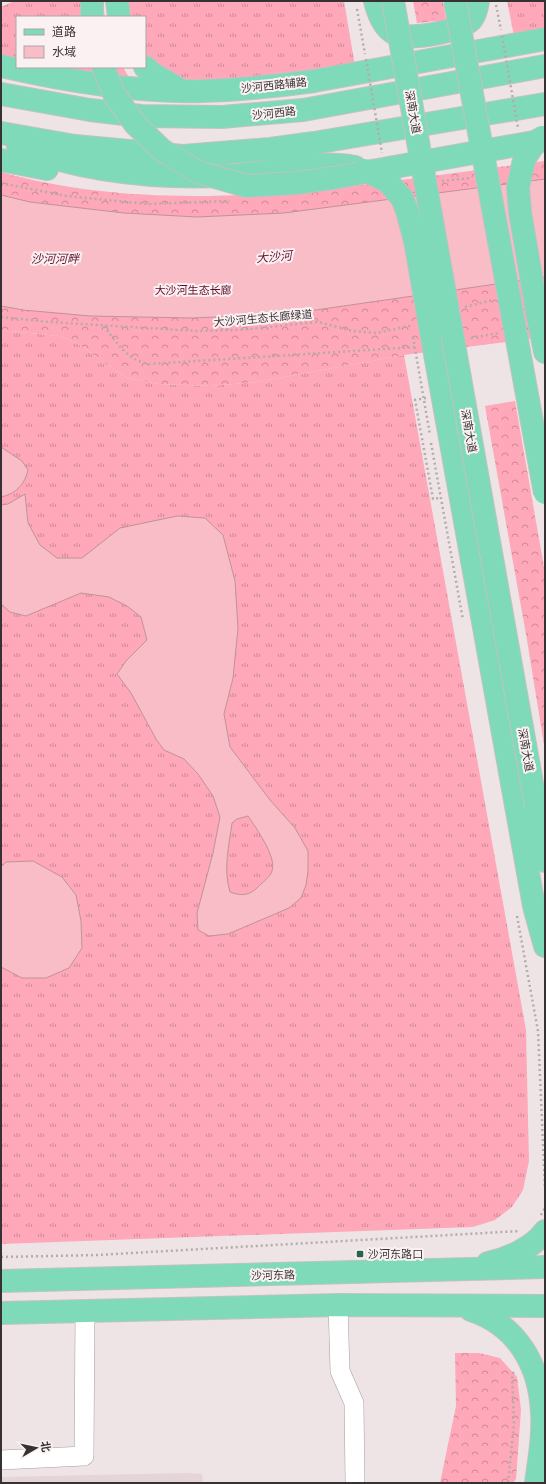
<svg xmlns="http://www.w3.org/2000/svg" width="546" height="1484" font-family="'Fira Sans Condensed','Noto Sans SC',sans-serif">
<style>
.built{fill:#e6d5d8}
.grass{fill:url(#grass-tufts)}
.forest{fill:url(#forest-crowns)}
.water{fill:#f9bdc8;stroke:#be939b;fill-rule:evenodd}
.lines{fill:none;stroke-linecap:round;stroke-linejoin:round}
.minor-casing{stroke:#a69d9f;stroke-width:20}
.major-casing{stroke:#c3c2c2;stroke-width:24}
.path{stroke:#b4abad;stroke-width:2.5;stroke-dasharray:2 3;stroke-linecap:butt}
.minor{stroke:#fff;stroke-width:19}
.major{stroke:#7edab8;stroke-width:22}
.major-bridge-casing{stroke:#c3c2c2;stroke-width:24;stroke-linecap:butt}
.path-bridge{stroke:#b4abad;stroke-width:2.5;stroke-dasharray:2 3;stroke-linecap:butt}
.major-bridge{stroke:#7edab8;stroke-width:22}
.poi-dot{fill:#2b624a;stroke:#fbf1f3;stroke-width:1.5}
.labels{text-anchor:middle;stroke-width:4;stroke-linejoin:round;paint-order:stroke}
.street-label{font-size:11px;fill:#363233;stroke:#fbf1f3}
.park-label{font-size:11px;fill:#610c2a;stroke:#fbf1f3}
.poi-label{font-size:11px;fill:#363233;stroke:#fbf1f3;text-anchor:start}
.water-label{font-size:12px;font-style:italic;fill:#67132e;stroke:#fbf1f3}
</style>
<defs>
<pattern id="grass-tufts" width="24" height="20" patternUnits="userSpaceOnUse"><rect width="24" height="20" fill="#fea8b9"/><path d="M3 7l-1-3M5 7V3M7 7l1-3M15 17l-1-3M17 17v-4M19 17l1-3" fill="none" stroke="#ce8997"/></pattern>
<pattern id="forest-crowns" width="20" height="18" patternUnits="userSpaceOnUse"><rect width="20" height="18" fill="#fea8b9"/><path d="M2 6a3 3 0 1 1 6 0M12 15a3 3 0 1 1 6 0" fill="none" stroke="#ce8997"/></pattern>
</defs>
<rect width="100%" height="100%" fill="#eee4e6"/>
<polygon class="built" points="188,1473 202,1474 203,1483 1,1483 1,1477"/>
<g class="grass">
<polygon points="14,1 102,1 105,17 17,17 17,65 1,60 1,7"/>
<path d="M126,1H344L355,66C311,72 215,93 176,77C165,73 155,63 145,57V17H127Z"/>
<polygon points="507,1 545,1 545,31 514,36"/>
<polygon points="27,67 123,67 132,83"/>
<polygon points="1,330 59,336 75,342 127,378 159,384 211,386 257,382 404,355 526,1030 529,1161 523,1190 512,1207 495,1220 473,1227 1,1244"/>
</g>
<g class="forest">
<polygon points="413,1 443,1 446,20 417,23"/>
<path d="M545,161V337L404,355L257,382L211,386L159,384L127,378L75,342L59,336L1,330V172C175,221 370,183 545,161Z"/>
<polygon points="515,401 545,573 545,751 527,640 485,406"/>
<polygon points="455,1353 479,1353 500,1358 517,1377 521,1410 516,1479 513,1483 440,1483 456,1406"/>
</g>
<g class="water">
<polygon points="545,179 545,277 288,314 192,318 90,316 23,310 1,306 1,195 30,202 124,213 197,217 284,213"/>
<path d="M1,447L22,461L28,470C25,484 16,494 1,497Z"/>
<path d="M25,494L28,523L40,545L57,558H82L120,528L177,516L205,518L223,535L235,581L238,628L233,678L224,714L230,747L270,800L295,828L308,851V871L306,885L301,898L289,908L228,934L209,936L198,930L197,913L213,853L220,817L213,796L198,774L184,759L164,750L156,739L131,693L117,674L126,661L147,640L141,617L127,606L109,597L81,593L26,616L10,612L1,604V505L8,504ZM248,816C256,828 277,857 272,871C270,877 262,883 258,887C249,896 241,896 230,892C223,869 229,846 232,823L237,819Z"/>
<polygon points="33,861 62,877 76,895 81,921 82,948 69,968 46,978 22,978 1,967 1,867 6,862"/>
</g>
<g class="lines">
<g class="minor-casing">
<g id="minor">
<polyline points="338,1305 340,1371 354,1403 355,1483"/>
<polyline points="1,1460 84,1456 85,1311"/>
</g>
</g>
<g class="major-casing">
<g id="major">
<polyline points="92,1 92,17"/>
<polyline points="117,1 119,17"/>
<path d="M375,1C378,13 384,29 396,34C410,41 463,31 472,19C476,14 477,7 478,1"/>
<path d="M1,66C66,81 135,93 202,91C240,90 277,86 314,81L545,39"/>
<polyline points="145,67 153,74 179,89"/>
<polyline points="1,94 90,110 141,116 222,117 303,110 545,66"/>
<polyline points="1,133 75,146 183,156 270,149 314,143 545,104"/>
<path d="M18,147C89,173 163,180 238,175C277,172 317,159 355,167"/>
<polyline points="1,160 47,169"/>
<polyline points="538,317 545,352"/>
<polyline points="431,332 534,906 545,946"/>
<polyline points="536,806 545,861"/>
<path d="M488,1263C507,1259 533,1248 545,1231"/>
<polyline points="1,1281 545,1267"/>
<path d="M471,1310C517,1325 540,1365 542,1413C544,1436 539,1460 536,1483"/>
<polyline points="1,1313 338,1305 545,1306"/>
</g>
</g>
<g class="path">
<polyline points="496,5 501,30"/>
<polyline points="357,9 365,54"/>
<polyline points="442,181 471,178"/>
<polyline points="1,183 66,196 148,204 230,201"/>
<polyline points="465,307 493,300"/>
<polyline points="1,317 49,322 197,331 239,330 318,322 353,331 377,333 413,325"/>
<path d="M104,326C117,343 127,360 149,364L416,347"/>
<polyline points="471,338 499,333"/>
<polyline points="426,398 415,400 433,499 441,498"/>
<polyline points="431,443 463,620"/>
<polyline points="517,916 538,1031 545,1189"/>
<polyline points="541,1215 545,1208"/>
<polyline points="1,1257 97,1255 520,1231"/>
<polyline points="508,1483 514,1423 512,1374 515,1371"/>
</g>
<use href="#minor" class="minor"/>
<use href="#major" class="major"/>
<g class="major-bridge-casing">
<g id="major-bridge">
<polyline points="393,1 536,806"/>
<polyline points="455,1 545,493"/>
<polyline points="103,67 114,94 135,124 162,150 198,172 246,186 296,183 333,178 545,140"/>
<polyline points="364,170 387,181 402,198 407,211 415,241 431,332"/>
<polyline points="538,317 520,212 518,187 524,160 532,147 542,137"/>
</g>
</g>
<g class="path-bridge">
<polyline points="502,36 518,128"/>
<polyline points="366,59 382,153"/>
<polyline points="413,337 430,435"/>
</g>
<use href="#major-bridge" class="major-bridge"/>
</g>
<rect class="poi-dot" x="356" y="1250" width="8" height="8" rx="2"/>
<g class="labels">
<g class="street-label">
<text transform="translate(274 85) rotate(-6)" y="4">沙河西路辅路</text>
<text transform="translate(413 112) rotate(80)" y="4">深南大道</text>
<text transform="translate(274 113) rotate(-6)" y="4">沙河西路</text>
<text transform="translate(263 318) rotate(-5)" y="4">大沙河生态长廊绿道</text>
<text transform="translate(469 431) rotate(80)" y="4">深南大道</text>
<text transform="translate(526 750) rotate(80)" y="4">深南大道</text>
<text transform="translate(273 1275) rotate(-1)" y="4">沙河东路</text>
</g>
<g class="park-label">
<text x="193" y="294">大沙河生态长廊</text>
</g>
<g class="poi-label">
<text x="368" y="1258">沙河东路口</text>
</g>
<g class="water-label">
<text transform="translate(274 257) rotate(-5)" y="4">大沙河</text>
<text x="55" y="263">沙河河畔</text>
</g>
</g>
<rect width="546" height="1484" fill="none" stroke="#363233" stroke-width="4"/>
<rect x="16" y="16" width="130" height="52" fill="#fbf1f3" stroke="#aca5a6"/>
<rect x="24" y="29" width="20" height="6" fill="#7edab8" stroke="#aca5a6"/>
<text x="52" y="36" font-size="12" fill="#363233">道路</text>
<rect x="24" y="46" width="20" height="12" fill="#f9bdc8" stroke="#aca5a6"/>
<text x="52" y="56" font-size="12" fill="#363233">水域</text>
<g transform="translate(36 1448) rotate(81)" stroke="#fbf1f3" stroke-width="3" paint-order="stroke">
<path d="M0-3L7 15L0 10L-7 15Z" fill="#363233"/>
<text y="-6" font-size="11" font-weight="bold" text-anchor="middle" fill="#363233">北</text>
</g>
</svg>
